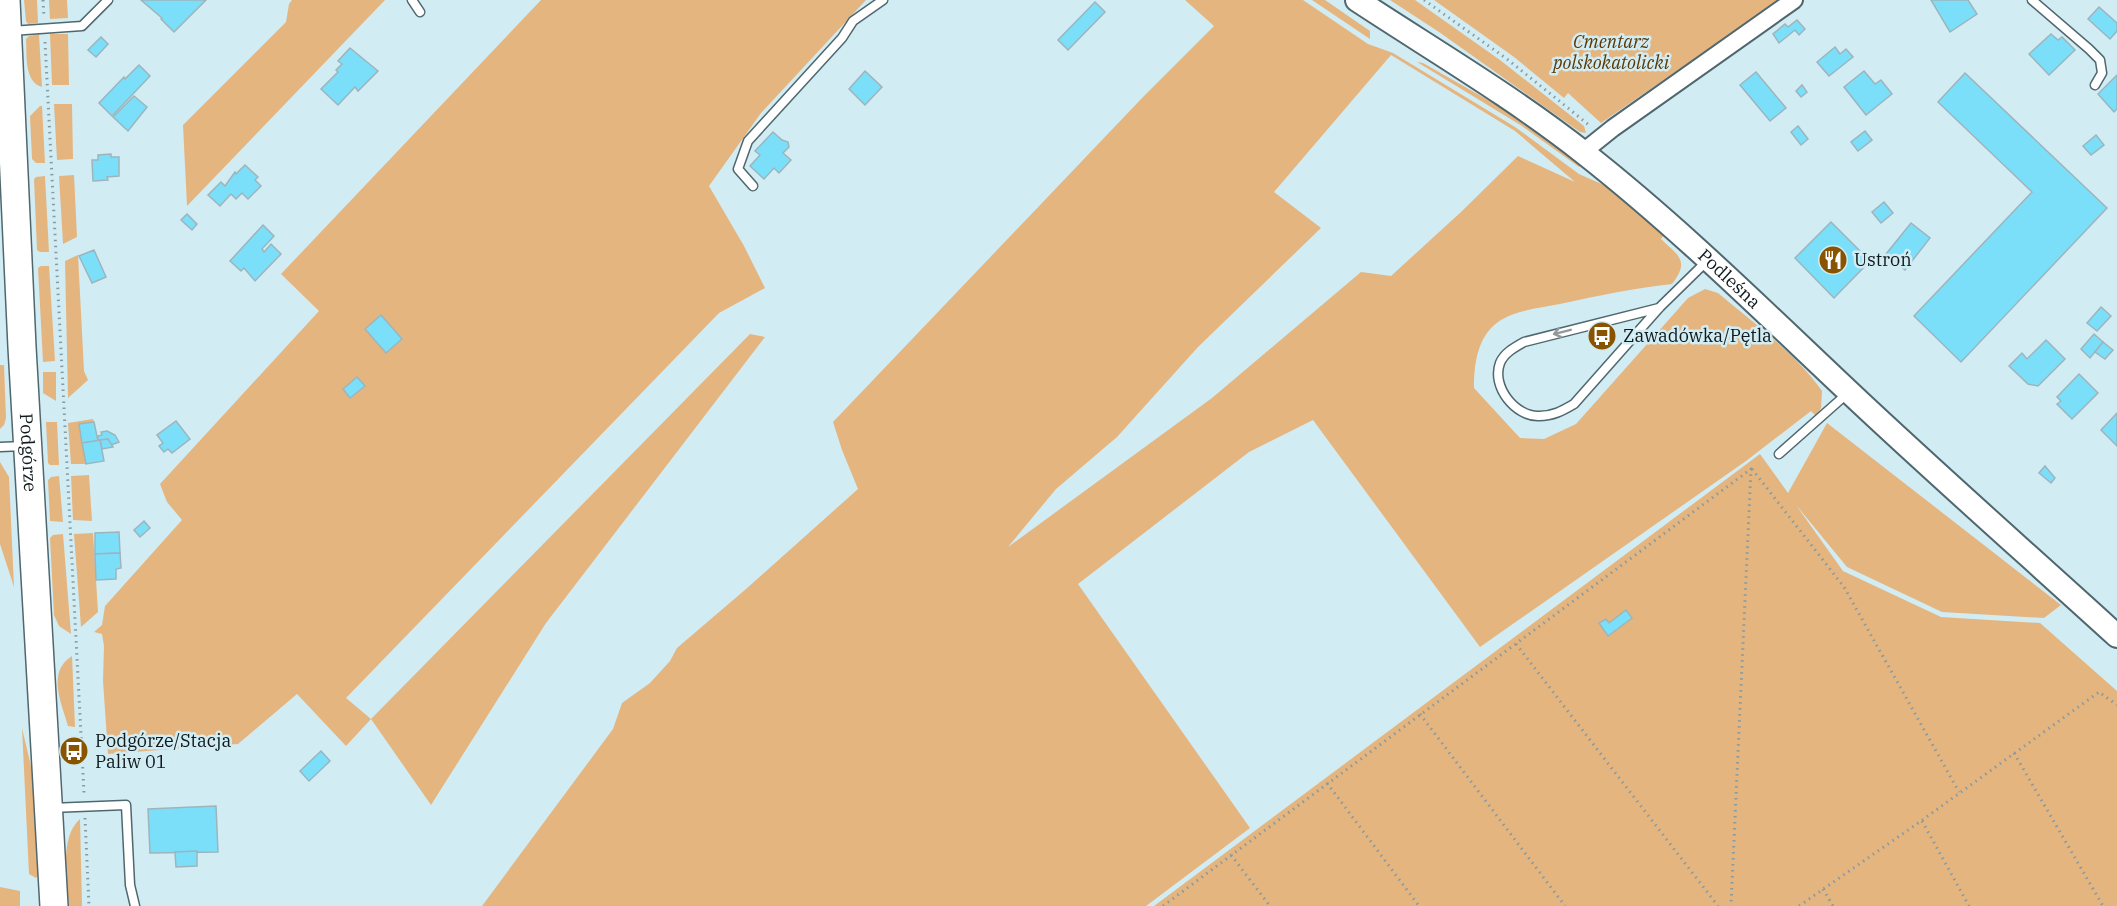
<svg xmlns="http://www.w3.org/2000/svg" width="2117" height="906" font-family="'IBM Plex Serif',serif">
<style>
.green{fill:#e5b57f;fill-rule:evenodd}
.building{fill:#7cdffa;stroke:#9cb5bd;stroke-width:1.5}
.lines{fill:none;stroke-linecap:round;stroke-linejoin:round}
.service-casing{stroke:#50676e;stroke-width:11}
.minor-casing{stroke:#50676e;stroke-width:20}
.secondary-casing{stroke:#50676e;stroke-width:26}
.trunk-casing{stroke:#50676e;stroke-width:30}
.path{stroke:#879aa0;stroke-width:3;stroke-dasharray:1.5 4.5;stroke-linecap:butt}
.service{stroke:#fff;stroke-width:8}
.minor{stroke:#fff;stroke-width:16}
.secondary{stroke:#fff;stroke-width:22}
.trunk{stroke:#fff;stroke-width:27}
.oneway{stroke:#939899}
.labels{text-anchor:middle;stroke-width:5;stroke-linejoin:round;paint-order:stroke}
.park-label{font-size:18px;font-style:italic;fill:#5b3805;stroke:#d2ecf4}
.poi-label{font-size:18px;fill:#101a1c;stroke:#d2ecf4;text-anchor:start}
.street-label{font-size:18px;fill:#101a1c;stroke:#d2ecf4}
</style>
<rect width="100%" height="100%" fill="#d2ecf4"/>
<g class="green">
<polygon points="24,0 37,0 38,23 28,24 26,21"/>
<polygon points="49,0 67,0 68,18 50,19"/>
<polygon points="292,0 385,0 187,206 183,125 286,22 289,4"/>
<polygon points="541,0 866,0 761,113 709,186 744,246 765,288 719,313 346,698 371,719 750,334 765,337 546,623 431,805 371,719 346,746 297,694 238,744 108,754 103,681 104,646 102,634 94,632 102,625 105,606 182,520 167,502 160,484 319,311 281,274"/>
<path d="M1185,0H1303L1368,44L1393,53L1515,127L1579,174L1615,190L1664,235L1661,239C1679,256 1690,261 1672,284C1634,288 1597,296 1560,304C1540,308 1515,310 1498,322C1477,337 1474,365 1474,388L1520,438L1544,439L1576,424L1688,298L1705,289L1718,293C1755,324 1794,352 1822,391L1821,408L1816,416L1811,411L1746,461L1480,647L1313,420L1249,452L1078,584L1250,828L1146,906H482L613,729L622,703L650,683L670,661L677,648L746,589L858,489L842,450L833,422L1143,97L1214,26ZM1391,55L1515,131L1575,182L1518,156L1461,212L1391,276L1361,272L1212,398L1008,547L1056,489L1117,437L1198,347L1321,228L1274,192Z"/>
<polygon points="1312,0 1325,0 1370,31 1370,39"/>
<polygon points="1390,0 1415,0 1500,60 1584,126 1586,133 1580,132 1439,32"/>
<polygon points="1434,0 1780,0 1601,123 1568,93 1564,98 1514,57"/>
<path d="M39,34L42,87C24,82 27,55 26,39L29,36Z"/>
<polygon points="50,34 68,34 69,85 52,85"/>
<polygon points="1417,62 1423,63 1502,108 1579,162 1580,166 1579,167 1522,126"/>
<polygon points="54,104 72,104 73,159 57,160"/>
<polygon points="40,106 42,106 45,163 36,163 32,159 30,116"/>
<polygon points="74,175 77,237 63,244 59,176"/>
<polygon points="45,176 49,252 40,252 37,250 34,179 36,177"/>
<polygon points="78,255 84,371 88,380 68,398 65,261"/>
<polygon points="41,266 49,266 55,361 43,362 38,268"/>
<polygon points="0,365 4,365 6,418 4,425 0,429"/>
<polygon points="43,372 56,372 56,401 43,393"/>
<polygon points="93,419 94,422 79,425 86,464 71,464 68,423"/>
<polygon points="46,422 57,422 59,465 50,465 48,463"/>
<polygon points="1827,423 2061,605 2044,618 1942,612 1847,567 1796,505 1843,571 1941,617 2040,623 2117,691 2117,906 1154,906 1760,454 1788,493"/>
<polygon points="0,462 9,477 14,587 0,544"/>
<polygon points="89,475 92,521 73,520 71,476"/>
<polygon points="59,476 63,522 50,521 48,480 51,477"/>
<polygon points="93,533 98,612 81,627 74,534"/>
<polygon points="63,534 71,634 59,626 54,615 50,538 53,535"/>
<path d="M72,656L75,727L68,726C62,704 46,672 72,656Z"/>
<polygon points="22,728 34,779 38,876 36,878 29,874"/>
<path d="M80,819L82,906H69C67,881 59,837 80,819Z"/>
<polygon points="0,887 20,891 20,906 0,906"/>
</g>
<g class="building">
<polygon points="141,0 206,0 174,32 161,19 162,18"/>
<polygon points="1931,0 1968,0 1977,14 1950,32"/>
<polygon points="1095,2 1105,12 1068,50 1058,40"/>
<polygon points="2099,7 2117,23 2117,31 2110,39 2088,19"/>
<polygon points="1797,20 1805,29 1799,35 1795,30 1779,43 1773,34 1785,24 1788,27"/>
<polygon points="2051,34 2058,40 2062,37 2075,50 2049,75 2029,54"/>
<polygon points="101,37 108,44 96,57 88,50"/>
<polygon points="1835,47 1840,54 1846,49 1853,57 1829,76 1817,62"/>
<polygon points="350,48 378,71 358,91 355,87 338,105 321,89 338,72 336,70 342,64 338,61"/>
<polygon points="139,65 150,76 112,116 99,103 124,77 125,79"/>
<polygon points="865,71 882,87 865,105 849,89"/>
<polygon points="1864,71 1875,84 1881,80 1892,94 1866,115 1844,87"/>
<polygon points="1756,72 1786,108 1770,121 1740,85"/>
<polygon points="1965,73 2107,208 1961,362 1914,316 2032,192 1938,102"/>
<polygon points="2117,75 2117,109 2114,112 2098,94"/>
<polygon points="1802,85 1807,92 1801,97 1796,91"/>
<polygon points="134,96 147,107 128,131 113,117"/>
<polygon points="1798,126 1808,139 1801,145 1791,132"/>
<polygon points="1865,131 1872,140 1858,151 1851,142"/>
<polygon points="773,132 782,140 788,142 789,147 783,153 791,160 779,173 774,168 764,179 750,166 760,155 755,151"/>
<polygon points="2096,135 2104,145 2091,155 2083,146"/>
<polygon points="111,154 111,157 119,157 119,176 107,177 108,180 93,181 92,160 98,160 98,155"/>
<polygon points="245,165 258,177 255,180 261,186 248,199 242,193 236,199 231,194 220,206 208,195 221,182 225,186 235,172 236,174"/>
<polygon points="1884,202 1893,213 1881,223 1872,212"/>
<polygon points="187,214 197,224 192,230 181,220"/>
<polygon points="1831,222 1870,261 1834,298 1795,258"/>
<polygon points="1911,223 1930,238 1905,270 1886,254"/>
<polygon points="263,225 274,236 262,249 264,252 271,244 281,254 255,281 244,268 241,271 230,261"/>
<polygon points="94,250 106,277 92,283 79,256"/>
<polygon points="2101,307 2111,316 2097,331 2087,323"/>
<polygon points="381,315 402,339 386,353 365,329"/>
<polygon points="2094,334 2103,342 2090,358 2081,349"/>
<polygon points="2046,340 2065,359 2038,386 2028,384 2009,366 2022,353 2027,359"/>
<polygon points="2103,342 2113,350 2105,359 2095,352"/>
<polygon points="2079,374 2098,393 2072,419 2057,404 2061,401 2057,397"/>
<polygon points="357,377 365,386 350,398 343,389"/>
<polygon points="2117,413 2117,446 2101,430"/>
<polygon points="176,421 190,439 172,453 168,449 164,452 159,446 163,443 157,435"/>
<polygon points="94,422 98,441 82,443 79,424"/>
<polygon points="107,431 115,435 119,442 111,445 108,439 98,441 98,436 102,435 101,432"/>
<polygon points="108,439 113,447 102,449 100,440"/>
<polygon points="100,440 104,461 86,464 82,443"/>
<polygon points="2045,466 2055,478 2051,483 2039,473"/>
<polygon points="144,521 150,528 140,537 134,530"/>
<polygon points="119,532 120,553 95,554 95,533"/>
<polygon points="120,553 121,568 116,569 116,579 96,580 95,554"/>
<polygon points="1626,610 1632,618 1608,636 1599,623 1606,619 1609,623"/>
<polygon points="321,751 330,761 309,781 300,771"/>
<polygon points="216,806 218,852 150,853 148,809"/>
<polygon points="197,851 197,866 176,867 175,852"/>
</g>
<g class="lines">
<g class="service-casing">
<g id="service">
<polyline points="412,0 420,12"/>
<polyline points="2032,0 2089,49 2100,60 2102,73 2095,85"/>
<polyline points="11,31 82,26 108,0"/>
<polyline points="753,186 738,169 748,141 842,38 853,21 883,0"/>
<path d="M1659,308L1524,342C1515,347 1504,353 1500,363C1491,387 1516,417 1539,416C1553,416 1562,411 1574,404L1659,308L1708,260"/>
<polyline points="0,447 24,446"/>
<polyline points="1779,454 1849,392"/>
<polyline points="51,808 126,805 130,885 135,906"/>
</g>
</g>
<g class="minor-casing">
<polyline id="minor" points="1583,152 1613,128 1794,0"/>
</g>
<g class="secondary-casing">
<g id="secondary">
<path id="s1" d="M1357,0C1433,50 1513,97 1584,153C1677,226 1762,310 1847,390C1936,474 2027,554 2117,636"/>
</g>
</g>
<g class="trunk-casing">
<g id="trunk">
<path id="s2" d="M6,0L22,347L54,906"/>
</g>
</g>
<g class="path">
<polyline points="43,0 44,17"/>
<polyline points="1424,0 1507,59 1589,125"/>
<polyline points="45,42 84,793"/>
<polyline points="1752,469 1844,587 1959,792"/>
<polyline points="1516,644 1718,906"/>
<polyline points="1420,714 1565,906"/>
<polyline points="2014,753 2103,906"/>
<polyline points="1327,783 1419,906"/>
<polyline points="85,818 89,906"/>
<polyline points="1922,821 1969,906"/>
<polyline points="1231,855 1270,906"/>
<polyline points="1823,889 1833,906"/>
<polyline points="1163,906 1751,469 1731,906"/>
<polyline points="1799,906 1921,821 2099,692 2117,705"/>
</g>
<use href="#service" class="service"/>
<use href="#minor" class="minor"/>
<use href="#secondary" class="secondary"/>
<use href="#trunk" class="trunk"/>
</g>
<defs><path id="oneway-shaft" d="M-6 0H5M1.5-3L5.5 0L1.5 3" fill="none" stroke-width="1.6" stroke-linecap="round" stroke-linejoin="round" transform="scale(1.5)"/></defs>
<use class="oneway" href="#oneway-shaft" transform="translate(1562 332) rotate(166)"/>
<defs>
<g id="restaurant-disc" transform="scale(1.5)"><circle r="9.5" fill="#885400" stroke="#d2ecf4"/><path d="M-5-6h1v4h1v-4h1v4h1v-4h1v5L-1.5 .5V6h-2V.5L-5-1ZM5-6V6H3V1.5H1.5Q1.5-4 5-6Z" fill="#fff"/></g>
<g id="bus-disc" transform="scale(1.5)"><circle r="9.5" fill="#885400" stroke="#d2ecf4"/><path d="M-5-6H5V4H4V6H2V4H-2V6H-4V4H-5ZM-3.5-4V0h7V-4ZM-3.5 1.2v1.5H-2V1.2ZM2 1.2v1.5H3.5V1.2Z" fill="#fff"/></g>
</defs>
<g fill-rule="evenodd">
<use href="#restaurant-disc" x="1833" y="260"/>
<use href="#bus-disc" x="1602" y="336"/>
<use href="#bus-disc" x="74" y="751"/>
</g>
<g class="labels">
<g class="park-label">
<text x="1611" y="48">Cmentarz<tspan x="1611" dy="21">polskokatolicki</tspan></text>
</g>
<g class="poi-label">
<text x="1854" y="266">Ustroń</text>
<text x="1623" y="342">Zawadówka/Pętla</text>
<text x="95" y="747">Podgórze/Stacja<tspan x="95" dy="21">Paliw 01</tspan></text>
</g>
<g class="street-label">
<text dy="6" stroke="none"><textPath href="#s1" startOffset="466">Podleśna</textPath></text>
<text dy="6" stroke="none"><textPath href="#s2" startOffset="453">Podgórze</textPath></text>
</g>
</g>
</svg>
